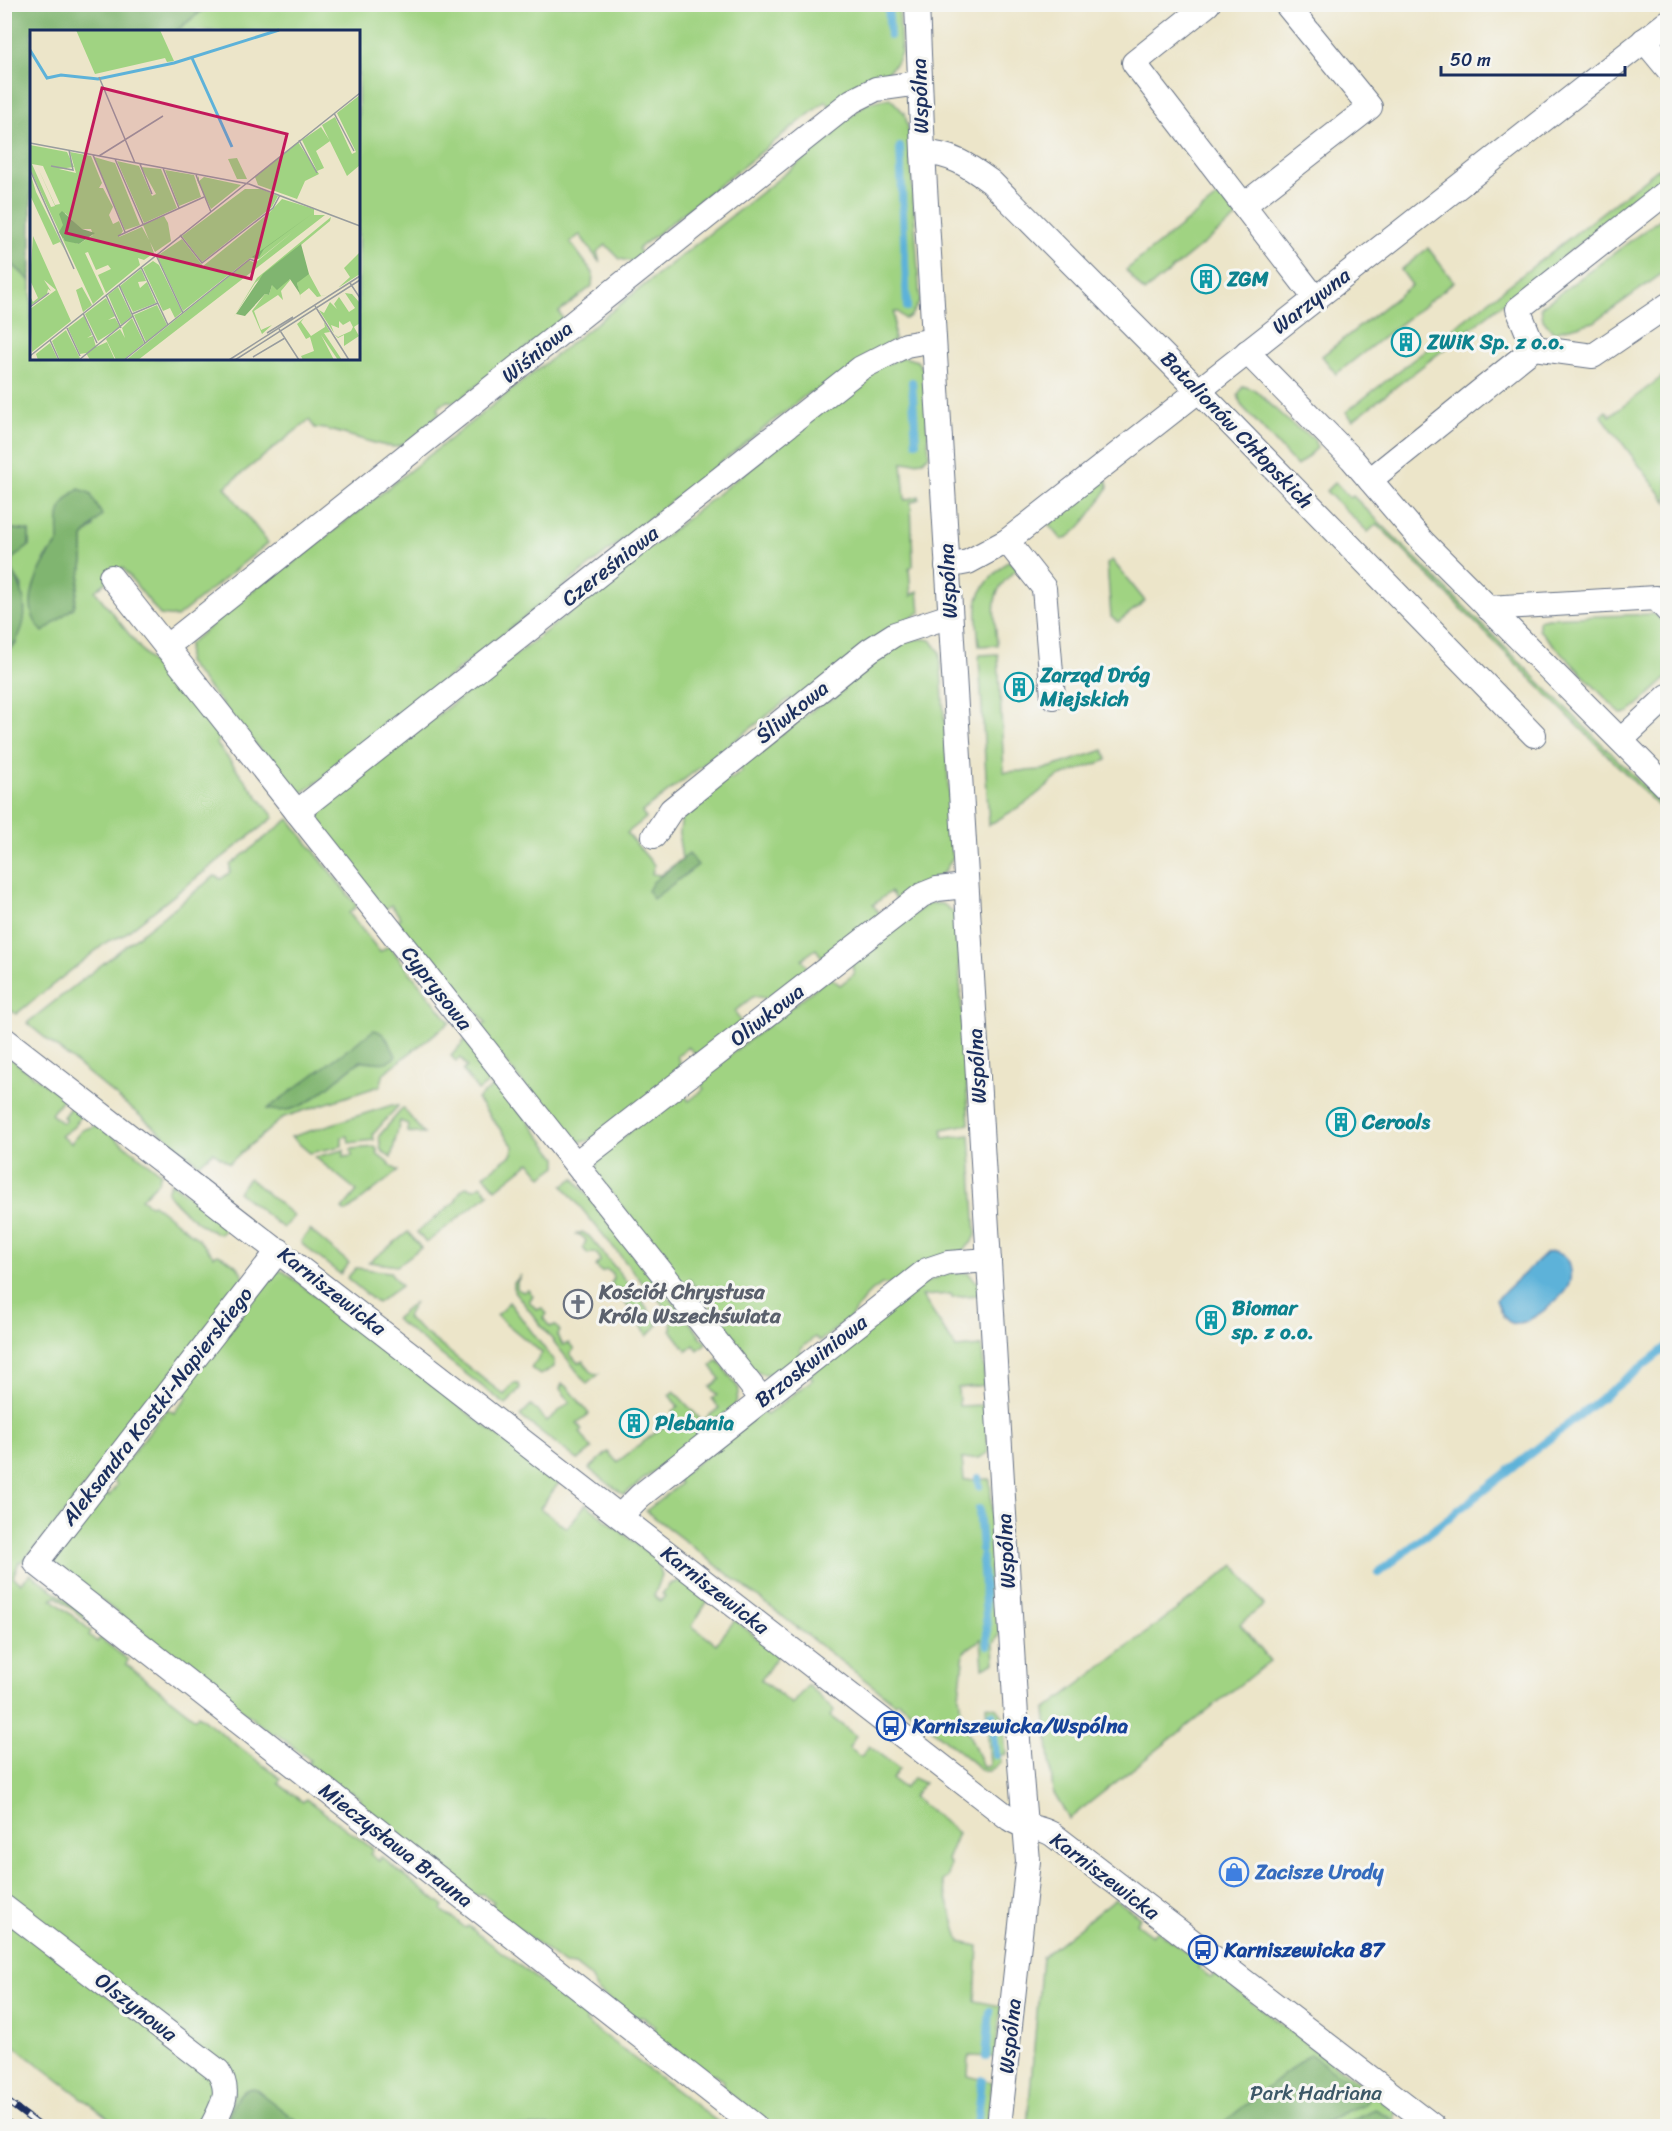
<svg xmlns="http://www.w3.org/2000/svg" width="1672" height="2131" font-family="Sriracha,sans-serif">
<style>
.green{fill:#a0d382;stroke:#5e8170;stroke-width:1.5;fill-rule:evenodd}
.forest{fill:#80b570;stroke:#4e7267;stroke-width:1.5}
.water{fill:#5db2d9;stroke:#3c709c;stroke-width:1.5}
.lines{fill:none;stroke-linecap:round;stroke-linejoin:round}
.stream{stroke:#5db2d9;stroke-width:8}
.minor-casing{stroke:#646f83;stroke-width:26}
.minor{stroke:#fff;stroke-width:24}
.rail-casing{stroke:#1b2f5e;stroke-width:7}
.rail{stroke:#f6f6f2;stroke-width:4.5;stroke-dasharray:14;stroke-linecap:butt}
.labels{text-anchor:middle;stroke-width:6;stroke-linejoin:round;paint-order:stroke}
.street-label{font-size:21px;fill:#1b2f5e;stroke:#f6f6f2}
.culture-label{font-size:21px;font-weight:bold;fill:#0d838f;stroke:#f6f6f2;text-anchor:start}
.worship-label{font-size:21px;font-weight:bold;fill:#5b616d;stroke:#f6f6f2;text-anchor:start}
.transit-label{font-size:21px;font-weight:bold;fill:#164399;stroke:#f6f6f2;text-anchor:start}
.shop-label{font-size:21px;font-weight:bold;fill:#366cbe;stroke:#f6f6f2;text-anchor:start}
.park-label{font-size:21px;fill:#3c5867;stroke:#f6f6f2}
.inset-river{fill:none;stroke:#5db2d9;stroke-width:3}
.inset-road{fill:none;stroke:#989c9e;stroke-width:1.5}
.view{fill:#c2185b;fill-opacity:0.15;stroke:#c2185b;stroke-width:3}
.inset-edge{fill:none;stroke:#1b2f5e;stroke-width:3}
</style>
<rect width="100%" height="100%" fill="#f6f6f2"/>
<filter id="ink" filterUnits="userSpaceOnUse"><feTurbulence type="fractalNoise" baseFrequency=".0167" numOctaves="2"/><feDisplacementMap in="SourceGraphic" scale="12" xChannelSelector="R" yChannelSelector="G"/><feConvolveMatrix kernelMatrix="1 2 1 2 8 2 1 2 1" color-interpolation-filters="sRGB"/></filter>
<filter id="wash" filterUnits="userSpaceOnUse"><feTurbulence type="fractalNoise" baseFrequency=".008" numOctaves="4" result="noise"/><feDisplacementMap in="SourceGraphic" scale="24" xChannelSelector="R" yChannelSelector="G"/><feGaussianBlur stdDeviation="1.35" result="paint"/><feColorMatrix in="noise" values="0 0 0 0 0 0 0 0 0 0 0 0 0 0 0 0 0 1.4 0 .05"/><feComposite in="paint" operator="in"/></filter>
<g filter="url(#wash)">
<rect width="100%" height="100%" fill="#ece5c9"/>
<g class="green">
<path d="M206,5H899L901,53L896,63L884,75L860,86L830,107L826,101L638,249L643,256L635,262L620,259L606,245L597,252L600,263L580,235L570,242L593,273L592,286L559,312L563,319L456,402L447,401L438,408L439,414C427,424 413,441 399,446C387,451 336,428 315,428L309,420L225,487L268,543L177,617L160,615L123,568L95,591L155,667L163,661L223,737L216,743L274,817L122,936L108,941L16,1014L4,1005V654L16,644L22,586L12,571L13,558L29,546V531L5,528V258L31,281L32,358H358V32L176,31L206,8ZM95,526L83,537V562L74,607L44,560L59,541Z"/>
<polygon points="890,98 905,114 909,133 920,301 910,317 905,319 898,312 894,312 894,340 813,396 810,392 370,739 371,744 303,792 294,791 187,662 189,644 285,564 288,567 772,184 834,135 833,131 867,103"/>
<polygon points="1662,166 1667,176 1353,420 1346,412"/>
<polygon points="1220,195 1237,217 1144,292 1126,270"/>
<polygon points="1667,214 1667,270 1594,322 1553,332 1543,320 1541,307"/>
<polygon points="1428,248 1454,282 1336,374 1322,356 1412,285 1401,270"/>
<path d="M904,357L917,361L924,371L929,455L923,461L902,463L905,500L919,496V499L911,502L913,565L909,568L911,596L918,591L920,612L793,701L790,698L642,812L646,818L627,833L654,865L652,874L660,875L682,859L679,839L682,815L727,776L730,780L742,771L739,767L827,699L830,702L844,690L841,686C866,666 896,633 931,640L940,652L953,857L945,871L900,904L890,892L873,905L882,917L825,962L816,949L802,959L810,972L774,1000L754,996L735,1011L742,1025L699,1057L688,1047L677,1056L683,1070L589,1141L570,1142L479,1029L486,1023L432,957L428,959L395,923L401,918L391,905L384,910L315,820L318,807L534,641L874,369Z"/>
<polygon points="1667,373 1667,502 1601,415 1606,411 1610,416"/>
<polygon points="1243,386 1255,390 1290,423 1314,439 1317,448 1297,466 1241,405 1238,395"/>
<path d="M1104,481H1107L1108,488C1098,503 1079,535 1062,540L1049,524Z"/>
<polygon points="1335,482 1350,498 1353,496 1667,809 1667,815 1377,524 1368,532 1326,491"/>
<polygon points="1112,560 1145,601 1118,622 1111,617 1107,564"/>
<path d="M1008,561L1019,568C986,592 995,609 997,645L979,646C975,598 972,595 1008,561Z"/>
<polygon points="1655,614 1667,626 1667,678 1629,713 1621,714 1539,630 1539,620 1547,618"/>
<polygon points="998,654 1004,772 1042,770 1104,750 1107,760 1058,777 1026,803 989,825 979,658 980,655"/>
<polygon points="289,819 357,906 349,913 380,952 389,946 450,1022 384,1073 380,1086 284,1117 229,1163 213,1152 199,1164 27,1023 215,876 221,879 230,872 230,865"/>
<path d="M929,903L943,904L956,915L969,1124L942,1129L943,1138L970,1135L976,1235C969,1256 912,1275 891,1284H882L867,1295L850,1318L820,1341L815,1337L800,1349L802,1355C765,1384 761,1381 732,1346L736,1338L689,1279L683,1284L596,1174L597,1158L681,1091L689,1101L704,1089L697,1080L830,977L840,985L854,974L851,961Z"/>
<polygon points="465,1040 557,1158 557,1166 542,1177 530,1162 496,1189 484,1175 511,1155 514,1147 477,1099 493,1086 490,1082 478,1091 463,1071 467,1067 461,1058 456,1061 451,1056"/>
<path d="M4,1054L64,1098L51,1114L63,1123L66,1120L63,1117L72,1105L81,1115L75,1126L61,1136L71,1143L82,1130L98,1125L161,1173L158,1182L141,1199L150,1205L153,1204L197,1238L214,1256L218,1254C228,1259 242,1267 244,1279L49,1533L23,1561L19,1562L13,1577L21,1583L31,1574L97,1623L94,1626L56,1596L52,1599L91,1631L89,1635L97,1642L100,1638L128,1660L126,1664L195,1718L198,1715L281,1779L278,1783L303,1802L306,1799L373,1849L370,1854L379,1861L381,1857L444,1907L442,1910L466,1928L468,1926L587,2018L586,2022L723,2126H224L234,2092L5,1901Z"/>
<polygon points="392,1105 398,1106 373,1134 374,1140 349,1143 348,1136 342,1137 342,1146 310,1153 291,1137"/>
<polygon points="403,1108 424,1134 407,1132 408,1124 400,1121 391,1158 381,1150 379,1136"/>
<polygon points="376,1147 378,1155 398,1171 346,1212 342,1209 357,1191 315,1157 344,1150 344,1157 352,1156 351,1149"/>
<polygon points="249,1178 294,1216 283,1228 238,1192"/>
<polygon points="574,1178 654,1280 646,1287 563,1186"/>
<path d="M171,1182L228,1226L220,1234C205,1231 175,1205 167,1192Z"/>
<polygon points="481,1185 489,1194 426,1243 417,1232 455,1202 460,1192 466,1187 475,1189"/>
<polygon points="310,1230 349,1263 340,1274 303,1245 301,1241"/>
<polygon points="408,1232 421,1248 419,1249 397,1266 369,1262"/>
<polygon points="582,1232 589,1236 641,1299 658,1325 647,1336 638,1319 640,1317 639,1309 632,1305 628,1307 624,1301 627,1296 620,1288 615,1289 611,1283 613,1279 612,1273 607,1270 601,1272 596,1266 600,1261 598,1255 593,1252 588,1254 583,1248 586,1240 580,1235 575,1235"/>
<polygon points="356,1268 390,1272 401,1286 377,1303 347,1278"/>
<polygon points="276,1271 283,1271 559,1483 540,1508 567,1528 586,1504 658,1561 662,1576 654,1596 661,1601 665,1596 662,1594 670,1584 683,1580 709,1599 692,1626 716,1644 735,1620 778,1655 761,1680 792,1704 808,1685 834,1711 830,1716 856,1736 849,1748 861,1757 869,1746 899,1769 892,1779 904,1788 913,1778 924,1783 913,1797 958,1833 947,1860 950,1864 948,1877 942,1881 960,1942 978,1946 975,2001 1001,2006 995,2057 969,2056 968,2076 992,2082 987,2126 772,2126 723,2088 724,2081 715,2074 705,2075 655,2036 653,2030 655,2027 643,2017 632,2017 597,1990 589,1976 575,1965 564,1964 490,1907 494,1902 483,1894 476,1895 358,1802 361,1799 350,1791 347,1794 308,1764 310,1760 275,1733 273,1735 55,1564 54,1558 102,1492 109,1496 117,1485 113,1478 167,1409 174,1413 188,1396 182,1390"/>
<polygon points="947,1273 968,1273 979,1284 979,1295 952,1297 951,1294 922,1296 956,1348 982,1346 985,1385 958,1388 959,1406 986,1405 988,1453 979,1458 962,1459 964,1480 990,1479 999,1635 994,1644 995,1662 983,1668 981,1639 964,1652 959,1696 962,1718 983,1767 990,1766 986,1705 997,1708 1003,1717 1006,1754 1000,1755 1001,1763 989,1771 983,1771 898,1701 895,1703 646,1511 680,1484 678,1478 762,1412 767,1415 813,1379 809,1375 847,1345 850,1349 863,1339 860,1335 923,1284"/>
<polygon points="521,1275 517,1282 517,1289 523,1292 528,1290 533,1296 529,1301 537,1310 542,1308 547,1314 543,1318 550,1327 555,1325 560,1331 557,1336 563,1345 569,1343 574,1349 570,1354 578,1363 583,1361 592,1373 599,1374 587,1384 514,1291 514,1283"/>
<polygon points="658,1283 706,1343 698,1350 694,1345 687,1351 671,1330 672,1316 651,1290"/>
<polygon points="415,1302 406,1318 504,1395 513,1384 519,1384 520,1388 506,1405 395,1319"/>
<polygon points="509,1302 554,1361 554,1367 540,1375 531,1368 542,1353 497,1316"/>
<polygon points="718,1360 739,1389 735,1406 624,1495 589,1469 608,1452 617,1462 676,1417 672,1411 678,1407 669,1395 674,1391 702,1421 719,1408 712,1399 717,1395 710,1387 720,1379 711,1366"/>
<polygon points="562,1384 568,1387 589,1414 577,1423 582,1430 580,1432 592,1449 578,1460 520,1416 531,1405 547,1421 570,1402 560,1389"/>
<polygon points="1235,1565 1264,1605 1240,1624 1270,1661 1069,1819 1053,1792 1045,1710"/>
<polygon points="1115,1899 1140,1917 1136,1923 1152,1935 1157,1930 1201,1963 1198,1968 1211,1978 1215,1974 1395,2111 1393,2125 1408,2126 1027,2126 1042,1957"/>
<polygon points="4,1917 202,2067 220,2091 209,2113 188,2126 119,2126 5,2039"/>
</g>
<g class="forest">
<polygon points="5,4 206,4 206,7 176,31 32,32 31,281 5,258"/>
<path d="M79,489L90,493L102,515L83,537V562L74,607L43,632C16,606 40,565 59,541C58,517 56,503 79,489Z"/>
<path d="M5,528L29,531V546L13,558L12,571C30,598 30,631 5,654Z"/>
<polygon points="689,854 698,865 653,899 648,891 653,882"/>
<path d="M374,1030C386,1032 391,1046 396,1056C385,1067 374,1061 361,1061C333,1078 305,1120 267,1109Z"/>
<polygon points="1310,2054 1363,2092 1368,2097 1366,2104 1348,2110 1319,2126 1219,2126"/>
<path d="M254,2088L303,2126H227C232,2111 234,2089 254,2088Z"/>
<polygon points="1374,2109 1390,2117 1393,2125 1339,2126"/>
</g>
<path class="water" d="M1553,1252C1561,1253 1567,1257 1569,1265C1570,1272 1572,1277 1569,1284C1565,1297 1525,1329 1511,1323C1502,1318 1499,1308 1496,1300L1546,1253Z"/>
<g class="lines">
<g class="stream">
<polyline points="888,4 890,36"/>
<polyline points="900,147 907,307"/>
<polyline points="912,382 916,442"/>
<polyline points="978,1478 979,1486"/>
<polyline points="979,1509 982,1550"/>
<polyline points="982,1557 988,1646"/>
<polyline points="1378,1573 1668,1346"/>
<polyline points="992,1714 996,1755"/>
<polyline points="986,2057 990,2011"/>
<polyline points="977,2126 982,2080"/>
</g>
</g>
</g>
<g filter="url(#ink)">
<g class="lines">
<g class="minor-casing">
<g id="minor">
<polyline points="917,4 923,153 1016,1716 1028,1861 999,2126"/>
<polyline points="1208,4 1134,63 1315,298"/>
<polyline points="1644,40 1668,69"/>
<path d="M923,153C951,153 969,166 991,182L1198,390L1534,735"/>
<polyline points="1244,205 1370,107 1286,4"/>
<polyline points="1534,348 1518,309 1668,191"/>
<polyline points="1247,352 1352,459 1423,542 1668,788"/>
<polyline points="1370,480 1534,348 1593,356 1668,305"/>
<polyline points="1007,541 1044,588 1053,697"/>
<polyline points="947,566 968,562 1007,541 1668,22"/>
<polyline points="111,577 762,1399"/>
<polyline points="1488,608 1656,598 1668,611"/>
<polyline points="166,647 852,101 876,89 919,83"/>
<polyline points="1621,740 1668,696"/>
<polyline points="297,812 861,368 906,345 934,340"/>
<polyline points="654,836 671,810 870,650 895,634 950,616"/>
<path d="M4,1039L1010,1819C1023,1828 1038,1826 1052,1834L1433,2126"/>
<polyline points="576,1163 922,895 937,889 966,886"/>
<polyline points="279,1250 36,1563 755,2126"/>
<polyline points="620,1516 640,1496 927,1270 948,1263 989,1260"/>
<path d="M4,1907L218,2071C232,2092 222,2106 212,2126"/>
</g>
</g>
<use href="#minor" class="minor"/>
<g class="rail-casing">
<g id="rail">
<polyline points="4,2099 40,2126"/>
<polyline points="4,2120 13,2126"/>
</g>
</g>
<use href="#rail" class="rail"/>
</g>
</g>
<defs>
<g id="building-ring" transform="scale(1.5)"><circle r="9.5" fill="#f6f6f2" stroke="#0f9aa8" stroke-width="1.5"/><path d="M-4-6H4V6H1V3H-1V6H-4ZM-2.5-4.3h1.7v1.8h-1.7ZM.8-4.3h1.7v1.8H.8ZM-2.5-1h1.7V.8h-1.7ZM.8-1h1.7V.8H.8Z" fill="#0f9aa8"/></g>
<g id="church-ring" transform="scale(1.5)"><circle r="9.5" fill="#f6f6f2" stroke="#6b7280" stroke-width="1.5"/><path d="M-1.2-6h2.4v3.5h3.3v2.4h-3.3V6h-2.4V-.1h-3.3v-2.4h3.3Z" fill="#6b7280"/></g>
<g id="bus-ring" transform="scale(1.5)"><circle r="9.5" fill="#f6f6f2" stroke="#1a4fb4" stroke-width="1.5"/><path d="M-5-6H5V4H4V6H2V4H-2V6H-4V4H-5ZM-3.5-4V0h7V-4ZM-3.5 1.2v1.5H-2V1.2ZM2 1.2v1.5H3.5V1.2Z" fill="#1a4fb4"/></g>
<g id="shop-ring" transform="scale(1.5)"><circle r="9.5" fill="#f6f6f2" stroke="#3f7fe0" stroke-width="1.5"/><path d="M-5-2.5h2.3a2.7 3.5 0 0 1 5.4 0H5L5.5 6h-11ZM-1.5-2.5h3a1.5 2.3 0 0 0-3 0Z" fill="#3f7fe0"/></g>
</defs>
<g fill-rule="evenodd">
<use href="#building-ring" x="1206" y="279"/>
<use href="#building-ring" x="1406" y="342"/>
<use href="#building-ring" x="1019" y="687"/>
<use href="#building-ring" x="1341" y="1122"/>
<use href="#church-ring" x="578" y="1304"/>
<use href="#building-ring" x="1211" y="1320"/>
<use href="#building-ring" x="634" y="1423"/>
<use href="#bus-ring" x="891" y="1726"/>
<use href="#shop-ring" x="1234" y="1872"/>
<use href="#bus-ring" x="1203" y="1950"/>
</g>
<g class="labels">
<g class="street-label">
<text transform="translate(920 96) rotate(-92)" y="7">Wspólna</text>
<text transform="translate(1311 301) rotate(-38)" y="7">Warzywna</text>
<text transform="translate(537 352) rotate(-39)" y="7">Wiśniowa</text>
<text transform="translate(1237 430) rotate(46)" y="7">Batalionów Chłopskich</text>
<text transform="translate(610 566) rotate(-38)" y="7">Czereśniowa</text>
<text transform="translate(948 581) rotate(-93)" y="7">Wspólna</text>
<text transform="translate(792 712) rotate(-39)" y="7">Śliwkowa</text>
<text transform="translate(437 988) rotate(52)" y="7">Cyprysowa</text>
<text transform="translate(767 1015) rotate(-38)" y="7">Oliwkowa</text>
<text transform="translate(977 1066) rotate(-93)" y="7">Wspólna</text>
<text transform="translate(332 1291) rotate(38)" y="7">Karniszewicka</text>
<text transform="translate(811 1361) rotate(-38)" y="7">Brzoskwiniowa</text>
<text transform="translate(157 1406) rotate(-52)" y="7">Aleksandra Kostki-Napierskiego</text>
<text transform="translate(1006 1551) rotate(-93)" y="7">Wspólna</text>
<text transform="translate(715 1590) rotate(38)" y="7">Karniszewicka</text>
<text transform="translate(396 1845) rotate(38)" y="7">Mieczysława Brauna</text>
<text transform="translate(1105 1876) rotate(37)" y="7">Karniszewicka</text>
<text transform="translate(136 2007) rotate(38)" y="7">Olszynowa</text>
<text transform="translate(1010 2036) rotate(-84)" y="7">Wspólna</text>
</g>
<g class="culture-label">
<text x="1227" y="286">ZGM</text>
<text x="1427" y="349">ZWiK Sp. z o.o.</text>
<text x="1040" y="682">Zarząd Dróg<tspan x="1040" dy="24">Miejskich</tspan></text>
<text x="1362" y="1129">Cerools</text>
<text x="1232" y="1315">Biomar<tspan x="1232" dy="24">sp. z o.o.</tspan></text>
<text x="655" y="1430">Plebania</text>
</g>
<g class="worship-label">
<text x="599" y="1299">Kościół Chrystusa<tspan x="599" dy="24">Króla Wszechświata</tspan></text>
</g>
<g class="transit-label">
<text x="912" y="1733">Karniszewicka/Wspólna</text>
<text x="1224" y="1957">Karniszewicka 87</text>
</g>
<g class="shop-label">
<text x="1255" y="1879">Zacisze Urody</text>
</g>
<g class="park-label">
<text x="1316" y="2100">Park Hadriana</text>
</g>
</g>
<g transform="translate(30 30)">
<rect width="330" height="330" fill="#ece5c9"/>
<path d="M46,0H130L144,31L137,32L135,28L65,44ZM330,65V135L317,146L292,95L305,87L322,124L326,122L307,83ZM291,97L300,111L286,121L294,138L287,141L272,110ZM268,112L289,144L275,151L267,169L228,155L225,147ZM0,115L37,122L44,137L29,139L46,143L40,122L61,126L72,153L69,158H73L83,177L79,185L83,194L89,191L93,201L89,207L112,197L119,210L113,195L134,186L138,193L141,211L125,222L120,212L124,223L114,230L108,228L110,235L76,263L68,245L81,239L78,235L66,240L58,222L55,223L74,264L63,274L0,139ZM2,134L13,136L30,174L25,175L7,136L25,176L21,177ZM35,183L51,199H61L63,205L49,214L33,209ZM64,127L85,133L110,195L95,200ZM207,128L217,149H207L198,129ZM87,131L109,136L122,166L126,164L111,137L131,139L147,178L114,193ZM135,140L164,145L171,167L149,176ZM0,142L6,162L36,222L30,212L23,215L0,165ZM169,146V151L174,147L211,155L181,179L167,150ZM215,159H231L248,166L242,177L172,232L152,206ZM252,169L284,179V185H295L108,330H96L219,230L225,233L264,201L229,229L220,228L153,281L127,226L152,209L173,236L240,182ZM301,187L300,191L225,253L203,288L227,248ZM3,206L41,291L2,322L0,279L26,260L14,250L21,261L18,259L17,264L0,276V266L3,272L8,268L0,250ZM330,222V244L308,258L320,247L314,238ZM123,231L129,235L152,282L145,288L140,278L133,281L113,238ZM111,239L116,251L108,252L110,258L117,252L126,273L103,282L90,256ZM275,244H279L291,266L297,265L287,267L279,258L270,265L271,270L267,253ZM261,249L251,261L253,270L248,265L224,281L231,300L242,295L232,304L222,281L235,264L239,265L242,255ZM52,257L62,275L53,282L46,260ZM88,257L102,286L91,295L78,265ZM315,263L322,264L330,273V293L324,297L329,306L314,316V305L308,308L304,304L308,307L321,301L323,297L320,291L313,295L309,291V298L301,295L304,303L289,280L294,283L300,272L307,279L304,274L309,267L319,282L325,278ZM76,268L85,286L78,290L85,288L90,297L68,311L55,284ZM127,275L137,295L116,312L104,285ZM54,286L62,305L57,308L63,306L66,317L77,312L85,330H60L56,323L50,324L38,298ZM102,288L114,313L93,330H86L76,309L90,299L95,308L92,298ZM274,288L271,292L281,306L295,297L294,292L300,302L294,303L312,330H308L291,305L304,330H273L271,326L284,321L280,307L276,309L267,294ZM36,300L50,328L48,330H30L22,311ZM20,313L28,330H8L6,324Z" fill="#a0d382" fill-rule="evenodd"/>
<path d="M32,181L52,199L65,203L49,214L35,211L29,202L33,195L29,184ZM282,184L234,219L228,229L222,227ZM271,214L279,244L267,253L270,264L260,249L247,260L242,255L239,265L235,264L215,286L206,284L233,244Z" fill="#80b570"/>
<path class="inset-river" d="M0,20L17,48L31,45L68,49L144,33L249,0M162,28L202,117"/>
<path class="inset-road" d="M69,47L105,133M304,83L324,121M269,110L287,143M0,113L219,154L330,196M63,125L95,202M69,126L133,86M85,129L113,194M110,134L122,164M21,136L43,140L39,120M133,138L149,178M0,140L44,239M166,145L181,182M150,205L172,233L243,178L250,165M88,206L174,167M126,225L153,283M111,237L138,295M320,253L330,268M89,255L115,313M76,265L91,298M285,276L319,330M0,277L19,263M53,283L67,313M102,284L128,273M37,298L50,326M249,299L269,330M237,303L263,287M20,310L29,330M0,326L330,63M223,327L255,308M49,330L103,286M94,330L220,229L225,231M199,330L330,246M205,330L330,250"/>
<path class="view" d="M72,58L257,104L221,249L36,203Z"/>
<rect width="330" height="330" class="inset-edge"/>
</g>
<rect width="1672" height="2131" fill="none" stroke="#f6f6f2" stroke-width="24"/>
<path d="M1441 66v9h184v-9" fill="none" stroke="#1b2f5e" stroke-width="3"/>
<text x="1450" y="66" font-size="18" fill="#1b2f5e" stroke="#f6f6f2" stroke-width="4.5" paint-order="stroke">50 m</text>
</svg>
